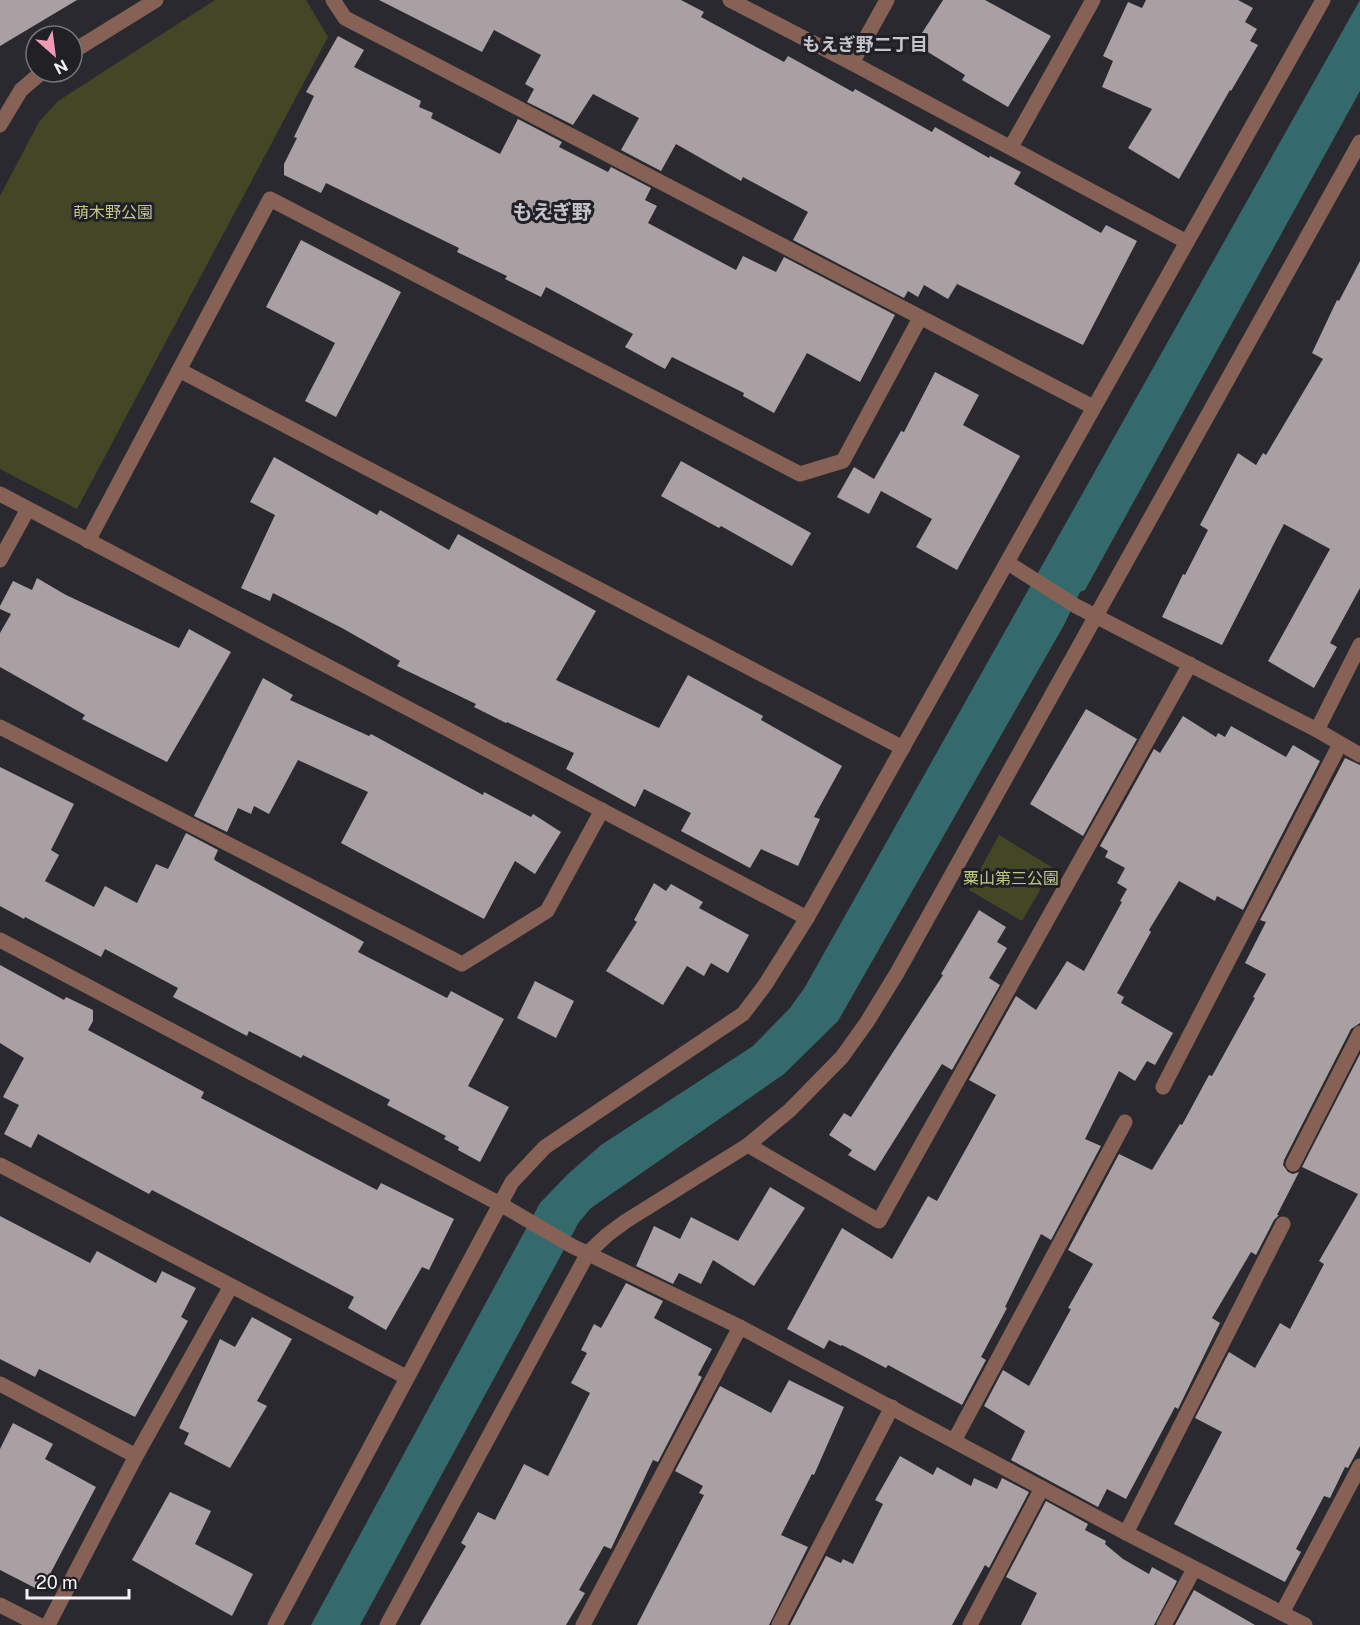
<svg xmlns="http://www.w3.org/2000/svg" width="1360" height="1625" font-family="'Public Sans','Noto Sans JP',sans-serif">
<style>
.green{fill:#434725}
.water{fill:#346a6b}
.building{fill:#a8a0a2}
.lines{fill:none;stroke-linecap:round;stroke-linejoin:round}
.minor{stroke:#866156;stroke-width:15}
.labels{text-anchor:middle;stroke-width:6;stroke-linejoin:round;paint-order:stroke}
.park-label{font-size:16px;fill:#c1c887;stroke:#212025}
.neighbourhood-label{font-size:18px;font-weight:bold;fill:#c5c4cc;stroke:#212025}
.quarter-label{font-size:20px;font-weight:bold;fill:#c5c4cc;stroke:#212025}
</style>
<rect width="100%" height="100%" fill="#2a292f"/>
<g class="green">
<polygon points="215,0 306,0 328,37 77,509 0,469 0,196 39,122 58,101"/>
<polygon points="999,835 1053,868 1022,921 969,890"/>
</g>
<polygon class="water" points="1360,0 1360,91 1085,590 1080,592 1064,625 838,1021 784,1074 591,1208 579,1222 360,1625 311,1625 540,1203 568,1174 601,1145 753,1046 790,1008 805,987"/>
<g class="building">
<polygon points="0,0 77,0 0,46"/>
<polygon points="379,0 681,0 704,12 701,17 784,62 788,56 853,92 855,89 932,132 935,127 989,158 990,156 1021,172 1014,184 1101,233 1106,225 1137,241 1083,345 957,284 948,299 924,285 918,297 908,291 904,298 793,240 808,212 743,177 741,181 676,144 661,171 621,150 639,118 593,94 573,125 527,102 534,89 525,84 541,55 494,30 482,52"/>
<polygon points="943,0 985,0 1051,36 1008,107 962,80 965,75 915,44"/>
<polygon points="1146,0 1238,0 1253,8 1245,22 1257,29 1250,41 1258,45 1231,91 1230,90 1179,179 1128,148 1152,109 1102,87 1113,61 1103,56 1128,2 1142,8"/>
<polygon points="338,36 364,50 354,67 421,101 419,107 433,113 431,118 500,154 518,119 562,142 559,147 608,172 611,167 651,188 645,200 657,206 648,223 736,270 743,256 776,272 784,257 895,315 860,382 807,353 774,413 743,396 744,393 672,357 665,369 625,347 633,334 546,287 541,297 505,279 507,276 457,252 459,248 326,183 321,193 284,175 284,164 297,138 294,137 314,96 306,92"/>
<polygon points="301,240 401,292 336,417 305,401 335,343 266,307"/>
<polygon points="1360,261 1360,588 1330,643 1337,647 1314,688 1268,661 1330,549 1284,524 1222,645 1162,617 1183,574 1185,575 1208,530 1200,525 1238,453 1256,465 1263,453 1266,455 1323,359 1312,353 1337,300 1339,301"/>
<polygon points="935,372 979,395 963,425 1020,456 957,570 916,547 932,519 881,491 869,514 837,497 854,467 874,479 901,431 904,432"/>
<polygon points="274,457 377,515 380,510 449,550 458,534 596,611 556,680 659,728 688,675 763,716 761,720 842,766 814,817 820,819 798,866 761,849 750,868 681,831 691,813 644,789 635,807 566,769 574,753 507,722 506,723 474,707 476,704 397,666 400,661 342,628 273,593 270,601 241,588 275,515 250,502"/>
<polygon points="681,461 811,533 792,566 721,526 719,528 661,496"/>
<polygon points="37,578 66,595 179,648 189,629 231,652 167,762 82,719 85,715 0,667 0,633 11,614 0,609 0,606 13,581 32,590"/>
<polygon points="263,678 293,695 290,700 369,736 371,734 483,795 484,792 531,817 533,814 561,832 535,874 515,861 484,919 341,843 368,792 298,760 269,814 254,806 251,814 238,808 227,832 194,816"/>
<polygon points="1086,709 1137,739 1083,836 1030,804"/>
<polygon points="1183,716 1216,737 1218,733 1225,737 1231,726 1286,757 1293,745 1320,761 1243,910 1217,896 1215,901 1179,881 1149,930 1151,932 1117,993 1124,997 1121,1003 1173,1033 1155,1065 1147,1061 1135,1081 1119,1071 1085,1139 1101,1146 1051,1240 1041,1234 1005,1307 1007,1308 981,1357 986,1360 962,1405 888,1365 886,1368 842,1345 841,1346 829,1340 824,1349 787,1329 842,1228 892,1259 928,1196 937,1201 996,1095 969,1080 1016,996 1036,1010 1067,961 1084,971 1122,902 1120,901 1127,889 1117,883 1125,868 1105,857 1108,851 1100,846 1154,749 1160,753"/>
<polygon points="1345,758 1360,765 1360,1023 1351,1029 1284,1160 1283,1165 1288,1172 1293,1174 1299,1172 1277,1215 1279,1215 1274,1220 1256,1255 1251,1252 1212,1318 1220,1323 1178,1409 1175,1407 1126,1499 1107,1489 1098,1507 1011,1460 1025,1431 984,1406 1003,1370 1029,1386 1071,1309 1068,1308 1093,1264 1068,1250 1119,1154 1152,1170 1180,1124 1182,1125 1209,1075 1212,1076 1255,998 1253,997 1266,974 1245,963 1266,922 1260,920"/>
<polygon points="0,767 74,804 51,850 59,855 45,881 94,907 105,886 137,903 156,864 168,869 186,833 218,850 214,859 216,861 364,942 358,952 447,998 451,991 504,1019 468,1086 509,1107 480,1162 458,1150 459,1147 444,1139 446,1136 387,1105 390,1100 303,1055 301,1058 249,1031 247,1036 173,997 178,988 105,949 101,957 25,917 24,919 0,906"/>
<polygon points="654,883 666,891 671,884 703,902 699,908 749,935 728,973 711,963 704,976 687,966 663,1005 606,971 637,922 634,920"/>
<polygon points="979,910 1006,927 997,942 1007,948 989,978 1000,985 952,1070 942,1064 875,1171 848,1155 852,1150 829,1135 844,1113 851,1117 943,975 941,974"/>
<polygon points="0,965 64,1000 66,997 93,1010 93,1021 88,1030 204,1092 201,1098 377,1190 381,1183 454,1219 429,1270 422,1267 386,1330 348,1308 354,1297 152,1190 149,1194 38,1134 31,1148 4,1134 19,1105 3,1097 24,1058 0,1043"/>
<polygon points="535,981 574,1001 556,1038 517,1018"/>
<polygon points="1360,1054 1360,1446 1348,1468 1345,1467 1330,1498 1324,1496 1296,1549 1301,1552 1285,1582 1174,1524 1222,1432 1195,1418 1229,1352 1255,1368 1280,1323 1290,1329 1324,1264 1319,1261 1358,1194 1302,1167"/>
<polygon points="770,1187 805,1208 754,1286 713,1260 701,1284 679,1273 673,1284 636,1266 654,1226 680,1239 691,1217 738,1241"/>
<polygon points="0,1216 90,1263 97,1251 156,1283 162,1271 196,1288 181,1317 188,1321 135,1417 39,1369 35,1377 0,1359"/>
<polygon points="626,1283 663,1301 654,1318 712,1349 698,1375 702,1377 658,1462 653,1460 611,1549 604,1546 579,1590 585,1593 566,1625 420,1625 466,1546 461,1543 478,1512 495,1520 524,1464 548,1476 590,1393 571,1383 587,1353 581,1350 594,1324 601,1328"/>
<polygon points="252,1317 292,1339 257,1401 267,1406 230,1468 184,1444 189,1433 179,1428 220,1339 235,1347"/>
<polygon points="789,1380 844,1407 814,1475 812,1474 781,1535 808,1547 769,1625 637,1625 704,1495 699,1493 703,1486 675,1471 720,1386 771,1413"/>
<polygon points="13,1423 53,1444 45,1459 96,1487 41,1591 0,1570 0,1449"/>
<polygon points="900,1456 933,1475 937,1467 971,1486 974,1478 997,1489 1002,1478 1029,1492 989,1568 985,1565 952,1625 790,1625 826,1556 841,1563 843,1559 853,1564 883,1504 875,1500"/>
<polygon points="170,1492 211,1511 195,1544 253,1574 232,1616 132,1560"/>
<polygon points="1046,1501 1088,1524 1085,1530 1106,1541 1105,1544 1123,1559 1149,1574 1152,1567 1177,1581 1154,1625 1021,1625 1037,1593 1006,1577"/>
<polygon points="1194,1590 1255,1625 1175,1625"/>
</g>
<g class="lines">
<g class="minor">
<polyline points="333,0 345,18 1093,407"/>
<polyline points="730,0 852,63 1187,242"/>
<polyline points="72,52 156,0"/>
<polyline points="852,63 887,0"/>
<polyline points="0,125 21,90 42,72"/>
<polyline points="1011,147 1093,0"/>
<polyline points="179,370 903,748"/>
<polyline points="0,494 807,918"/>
<polyline points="88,541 270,199 800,474 843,461 920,318"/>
<polyline points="0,560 28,509"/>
<polyline points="1008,563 1076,606 1317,730 1360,755"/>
<polyline points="0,727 462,964 547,911 602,810"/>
<polyline points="1317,730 1360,645"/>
<polyline points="0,940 500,1204 572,1246 740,1327 1126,1533 1305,1625"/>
<polyline points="1163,1087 1340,744"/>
<polyline points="748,1145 879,1221 1190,664"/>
<polyline points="1293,1164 1360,1033"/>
<polyline points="0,1165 406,1377"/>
<polyline points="0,1384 136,1456"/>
<polyline points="954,1441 1125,1122"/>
<polyline points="1126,1533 1283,1224"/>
<polyline points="0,1605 39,1625"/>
<polyline points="1282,1613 1360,1466"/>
<polyline points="48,1625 136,1456 231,1286"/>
<polyline points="275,1625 512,1182 545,1147 743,1014 765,985 807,918 1323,0"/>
<polyline points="387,1625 588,1253 607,1235 626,1221 748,1145 790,1110 842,1057 867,1022 897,973 1360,142"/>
<polyline points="583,1625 740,1327"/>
<polyline points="779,1625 892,1407"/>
<polyline points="970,1625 1042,1488"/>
<polyline points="1164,1625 1194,1569"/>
</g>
</g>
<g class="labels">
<g class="park-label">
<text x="113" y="218">萌木野公園</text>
<text x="1011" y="884">粟山第三公園</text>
</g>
<g class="neighbourhood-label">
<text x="865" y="51">もえぎ野二丁目</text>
</g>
<g class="quarter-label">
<text x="552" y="219">もえぎ野</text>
</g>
</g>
<g transform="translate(54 54) rotate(152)"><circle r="28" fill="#212025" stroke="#757479" stroke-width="1.5"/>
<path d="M0-4.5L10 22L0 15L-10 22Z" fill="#f09ab4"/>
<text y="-9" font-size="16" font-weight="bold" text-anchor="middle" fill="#f3f3f7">N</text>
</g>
<path d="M27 1589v9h102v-9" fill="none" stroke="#f3f3f7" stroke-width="3"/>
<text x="36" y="1589" font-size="18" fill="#f3f3f7" stroke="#212025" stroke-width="4.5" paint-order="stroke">20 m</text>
</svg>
